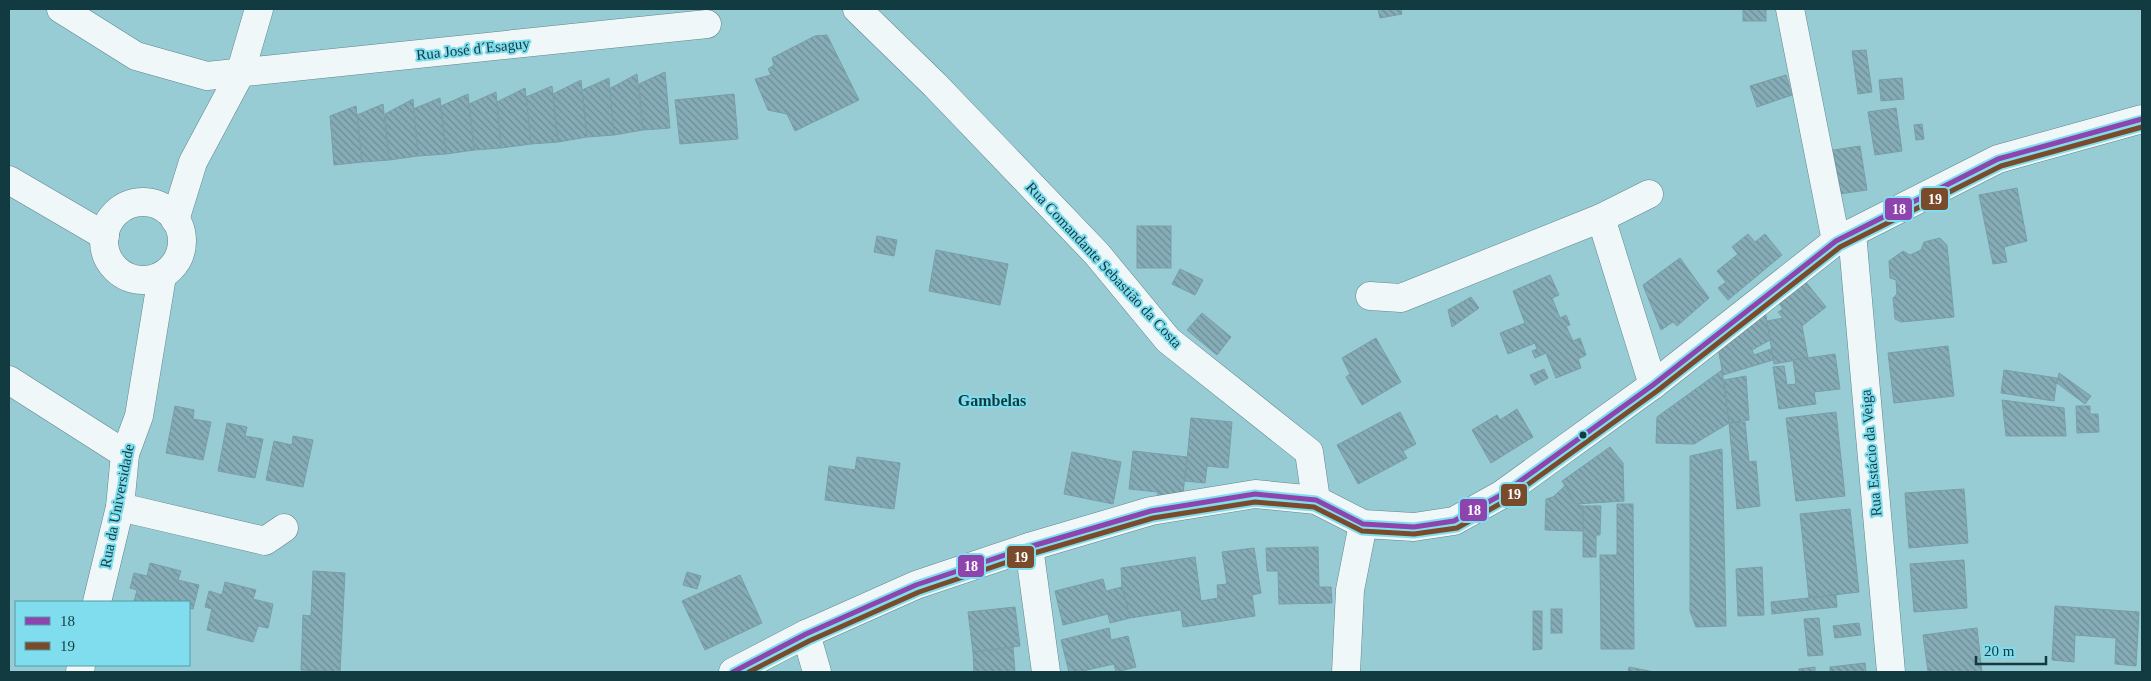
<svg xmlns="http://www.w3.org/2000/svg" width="2151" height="681" font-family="'Times New Roman',serif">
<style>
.building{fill:url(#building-back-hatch);stroke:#789ea8}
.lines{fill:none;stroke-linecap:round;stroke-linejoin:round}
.minor-casing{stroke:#5e858b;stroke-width:29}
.minor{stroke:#f0f7f9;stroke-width:28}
.bus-1-casing{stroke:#7fdded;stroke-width:9}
.bus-2-casing{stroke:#7fdded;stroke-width:9}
.bus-1{stroke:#8e44ad;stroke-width:5}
.bus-2{stroke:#7a4b2a;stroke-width:5}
.bus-dot{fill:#123b41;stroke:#7fdded;stroke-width:2}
.labels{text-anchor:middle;stroke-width:4;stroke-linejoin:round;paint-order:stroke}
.street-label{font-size:15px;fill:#123b41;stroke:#7fdded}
.neighbourhood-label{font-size:16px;font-weight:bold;fill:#123b41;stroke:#7fdded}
.line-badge{stroke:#7fdded;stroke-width:2}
.badge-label{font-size:14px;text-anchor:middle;font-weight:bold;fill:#fff}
</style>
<defs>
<pattern id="building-back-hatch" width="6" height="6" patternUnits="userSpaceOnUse" patternTransform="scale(1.25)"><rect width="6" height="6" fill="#86acb7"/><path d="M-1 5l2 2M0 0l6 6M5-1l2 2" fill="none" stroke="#6c8d96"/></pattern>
</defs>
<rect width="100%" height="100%" fill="#98ccd4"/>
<g class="building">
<polygon points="1378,9 1401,9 1402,14 1380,18"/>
<rect x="1743" y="9" width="23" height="12"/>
<polygon points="827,35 859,100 795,131 787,114 768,110 755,79 771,75 768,69 774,65 772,58 815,36"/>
<polygon points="1866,50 1872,92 1858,94 1852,51"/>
<polygon points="665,72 670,128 643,130 639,84"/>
<polygon points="637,74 643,130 614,135 609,89"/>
<polygon points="1786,75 1792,95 1757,107 1750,86"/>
<polygon points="609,78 614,135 587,137 582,90"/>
<polygon points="1902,78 1904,99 1881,101 1879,80"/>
<polygon points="581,80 587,137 558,142 553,94"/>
<polygon points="552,86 558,142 531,144 526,97"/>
<polygon points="525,88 531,144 501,148 497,102"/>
<polygon points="496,92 501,148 474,150 469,104"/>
<polygon points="468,94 474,150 446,154 441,106"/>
<polygon points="734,94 738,139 680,144 675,100"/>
<polygon points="440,98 446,154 418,156 413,109"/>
<polygon points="413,99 418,156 389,160 385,114"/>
<polygon points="383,104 389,160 362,162 357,115"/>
<polygon points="356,106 362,162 334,165 330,116"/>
<polygon points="1896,108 1902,151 1875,155 1868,112"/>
<polygon points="1922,124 1924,139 1916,140 1914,125"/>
<polygon points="1860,146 1867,190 1839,194 1833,150"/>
<polygon points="2017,188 2027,241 2004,247 2007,262 1993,264 1979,195"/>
<rect x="1137" y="226" width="34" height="42"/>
<polygon points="1748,234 1755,242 1765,234 1782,255 1728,300 1718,288 1726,282 1717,271 1738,254 1732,247"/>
<polygon points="877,236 897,240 894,256 874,252"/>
<polygon points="1940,238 1947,245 1954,317 1901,322 1895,319 1893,298 1897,294 1896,280 1890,278 1889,261 1903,251 1910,255 1921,250 1924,242"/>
<polygon points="936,250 1008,264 1000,305 929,291"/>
<polygon points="1680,258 1709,298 1677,326 1673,322 1661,330 1643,285"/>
<polygon points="1180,269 1203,280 1195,295 1172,284"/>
<polygon points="1550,275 1559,295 1552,298 1560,318 1566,315 1570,325 1566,326 1573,341 1580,338 1586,355 1578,359 1581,368 1556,378 1546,353 1535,358 1532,351 1537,349 1535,343 1508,354 1500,333 1525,323 1513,291"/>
<polygon points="1805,281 1826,307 1802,326 1808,358 1774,364 1767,321 1783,318 1778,312 1783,309 1778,302"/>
<polygon points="1471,297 1479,308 1452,327 1448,310"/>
<polygon points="1765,310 1770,340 1752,350 1754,355 1771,349 1773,360 1723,375 1718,348"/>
<polygon points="1202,313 1231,337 1217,355 1187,330"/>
<polygon points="1376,338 1401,382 1362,405 1346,377 1350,374 1342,358"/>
<polygon points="1948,346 1954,396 1894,403 1888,353"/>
<polygon points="1835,354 1840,389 1814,392 1816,404 1779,409 1773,367 1784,366 1787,385 1796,384 1793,360"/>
<polygon points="1544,369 1548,378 1535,385 1530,375"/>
<polygon points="1722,370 1729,423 1694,444 1656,443 1657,417"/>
<polygon points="2004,370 2057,378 2054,401 2001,393"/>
<polygon points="2059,373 2091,396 2085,404 2057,383"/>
<polygon points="1746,376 1749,420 1729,423 1724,380"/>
<polygon points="2002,400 2064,408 2066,436 2006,436"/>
<polygon points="175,406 194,410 193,419 211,422 203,460 166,453"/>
<polygon points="2076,406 2090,406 2090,414 2098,414 2099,432 2077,433"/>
<polygon points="1517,409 1533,437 1491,463 1472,430 1497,415 1500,420"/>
<polygon points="1400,412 1416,444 1403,451 1407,458 1358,484 1337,445"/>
<polygon points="1836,412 1845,496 1796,501 1786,418"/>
<polygon points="1191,418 1232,422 1228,468 1207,466 1205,483 1185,481"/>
<polygon points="1745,422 1749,462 1756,461 1760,506 1737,509 1729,423"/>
<polygon points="227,423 247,427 245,436 263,439 255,478 218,471"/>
<polygon points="293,436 313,440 303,487 266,480 274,441 292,445"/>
<polygon points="1610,447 1623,463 1624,501 1576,504 1562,481"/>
<polygon points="1722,449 1726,626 1696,627 1690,611 1690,456"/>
<polygon points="1133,451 1187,457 1182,503 1157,500 1158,492 1129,489"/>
<polygon points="1072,452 1121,462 1113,504 1064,494"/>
<polygon points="857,457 900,463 894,509 825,500 829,466 855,470"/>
<polygon points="1565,486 1576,504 1583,506 1583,531 1545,530 1546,499 1553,497"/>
<polygon points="1964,489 1968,543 1909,548 1905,493"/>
<polygon points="1617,504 1633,504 1634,649 1601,649 1600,555 1617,555"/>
<polygon points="1583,506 1601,506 1600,535 1596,535 1596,557 1583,557"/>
<polygon points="1850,509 1859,592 1809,598 1800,514"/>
<polygon points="1318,547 1319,587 1331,587 1332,603 1279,604 1278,571 1267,571 1266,548"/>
<polygon points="1254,548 1261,593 1252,595 1255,616 1183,627 1181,610 1130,618 1122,587 1121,568 1195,557 1201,601 1218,598 1217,585 1227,584 1222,552"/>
<polygon points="1964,560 1967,608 1914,612 1910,564"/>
<polygon points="150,563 181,571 178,580 199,585 193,609 189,608 189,602 134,602 137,590 130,588 134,573 147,576"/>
<polygon points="1762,567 1764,615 1738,616 1736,569"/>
<polygon points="313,571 345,573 340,672 301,670 303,615 311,616"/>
<polygon points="687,572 701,576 697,589 683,585"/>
<polygon points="740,575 762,623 705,650 682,601"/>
<polygon points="1103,579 1106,591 1122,587 1130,618 1110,623 1108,614 1063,625 1055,591"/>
<polygon points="225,582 256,590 253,599 273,604 268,628 258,626 253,642 207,630 212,609 205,607 209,591 222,595"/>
<polygon points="1836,595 1837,607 1772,614 1771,602"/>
<polygon points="2055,606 2139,612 2136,666 2115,664 2116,638 2075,635 2074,662 2052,660"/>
<polygon points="1015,607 1020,646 973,652 968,612"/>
<rect x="1551" y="609" width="11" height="24"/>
<polygon points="1533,611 1542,611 1542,649 1533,650"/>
<polygon points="1819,618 1823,655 1808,656 1804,619"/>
<polygon points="1859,623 1861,635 1835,638 1833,626"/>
<polygon points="1109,628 1111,640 1128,636 1136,667 1116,672 1114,664 1078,672 1069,672 1061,640"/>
<polygon points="1977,628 1982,672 1928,672 1923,635"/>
<polygon points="1013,647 1015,672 974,672 973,652"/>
<polygon points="1865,663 1866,672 1830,672 1830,667"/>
<polygon points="1629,667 1654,672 1628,672"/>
<polygon points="1815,667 1815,672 1799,672 1799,669"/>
</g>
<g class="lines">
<g class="minor-casing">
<g id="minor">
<polyline points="61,9 136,56 207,76 707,24"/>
<polyline points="857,9 935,85 1097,254 1168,340 1309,452 1316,500"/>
<polyline points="1790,9 1836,241"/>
<polyline points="9,180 105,236"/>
<circle cx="143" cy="241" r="39"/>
<polyline points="1601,218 1653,385"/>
<polyline points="175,220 193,162 240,74 259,9"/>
<polyline points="1852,233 1891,672"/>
<polyline points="1370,296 1401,298 1601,218 1649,194"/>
<polyline points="9,380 125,454"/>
<polyline points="120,507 265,541 284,528"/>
<polyline points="1029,547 1046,672"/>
<polyline points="97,602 120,507 125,454 139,416 162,276"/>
<polyline points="806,634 817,672"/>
<polyline points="80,672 81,665"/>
<polyline points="733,672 806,634 916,585 1029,547 1151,511 1255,494 1316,500 1363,524 1414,527 1454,521 1501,495 1653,385 1836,241 1998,159 2142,119"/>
<polyline points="1346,672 1350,590 1363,524"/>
</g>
</g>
<use href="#minor" class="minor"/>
<g class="bus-1-casing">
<polyline id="bus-1" points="733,672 806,634 916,585 1029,547 1151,511 1255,494 1316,500 1363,524 1414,527 1454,521 1501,495 1653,385 1836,241 1998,159 2142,119"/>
</g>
<g class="bus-2-casing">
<polyline id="bus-2" points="749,672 809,641 919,592 1031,554 1153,518 1255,502 1314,507 1362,531 1414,534 1457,528 1505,501 1657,391 1840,247 2001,166 2142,127"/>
</g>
<use href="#bus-1" class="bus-1"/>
<use href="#bus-2" class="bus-2"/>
</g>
<circle class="bus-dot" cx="1583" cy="435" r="4.5"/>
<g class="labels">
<g class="street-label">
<text transform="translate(473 49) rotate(-6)" y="5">Rua José d´Esaguy</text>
<text transform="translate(1104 265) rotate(47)" y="5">Rua Comandante Sebastião da Costa</text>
<text transform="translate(1871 453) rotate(-95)" y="5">Rua Estácio da Veiga</text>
<text transform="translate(117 506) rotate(-79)" y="5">Rua da Universidade</text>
</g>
<g class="neighbourhood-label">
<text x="992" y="406">Gambelas</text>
</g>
</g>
<g class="line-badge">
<rect x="1920" y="187" width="29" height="24" rx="5" fill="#7a4b2a"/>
<rect x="1884" y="197" width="29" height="24" rx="5" fill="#8e44ad"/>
<rect x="1500" y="483" width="28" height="24" rx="5" fill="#7a4b2a"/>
<rect x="1459" y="498" width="29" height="24" rx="5" fill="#8e44ad"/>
<rect x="1006" y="545" width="29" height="24" rx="5" fill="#7a4b2a"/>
<rect x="957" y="554" width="28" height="24" rx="5" fill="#8e44ad"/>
</g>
<g class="badge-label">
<text x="1935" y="204">19</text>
<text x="1899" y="214">18</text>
<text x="1514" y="499">19</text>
<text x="1474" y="515">18</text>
<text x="1021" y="562">19</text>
<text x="971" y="571">18</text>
</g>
<rect width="2151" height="681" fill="none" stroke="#123b41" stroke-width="20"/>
<rect x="15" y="601" width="175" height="65" fill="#7fdded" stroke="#539ca8"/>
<rect x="25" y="617" width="25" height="8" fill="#8e44ad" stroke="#539ca8"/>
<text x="60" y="626" font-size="15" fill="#123b41">18</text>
<rect x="25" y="642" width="25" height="8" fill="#7a4b2a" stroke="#539ca8"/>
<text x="60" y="651" font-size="15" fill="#123b41">19</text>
<path d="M1976 656v8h70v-8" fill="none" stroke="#123b41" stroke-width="2.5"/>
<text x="1984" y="656" font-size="15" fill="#123b41" stroke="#7fdded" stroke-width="4" paint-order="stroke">20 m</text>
</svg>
